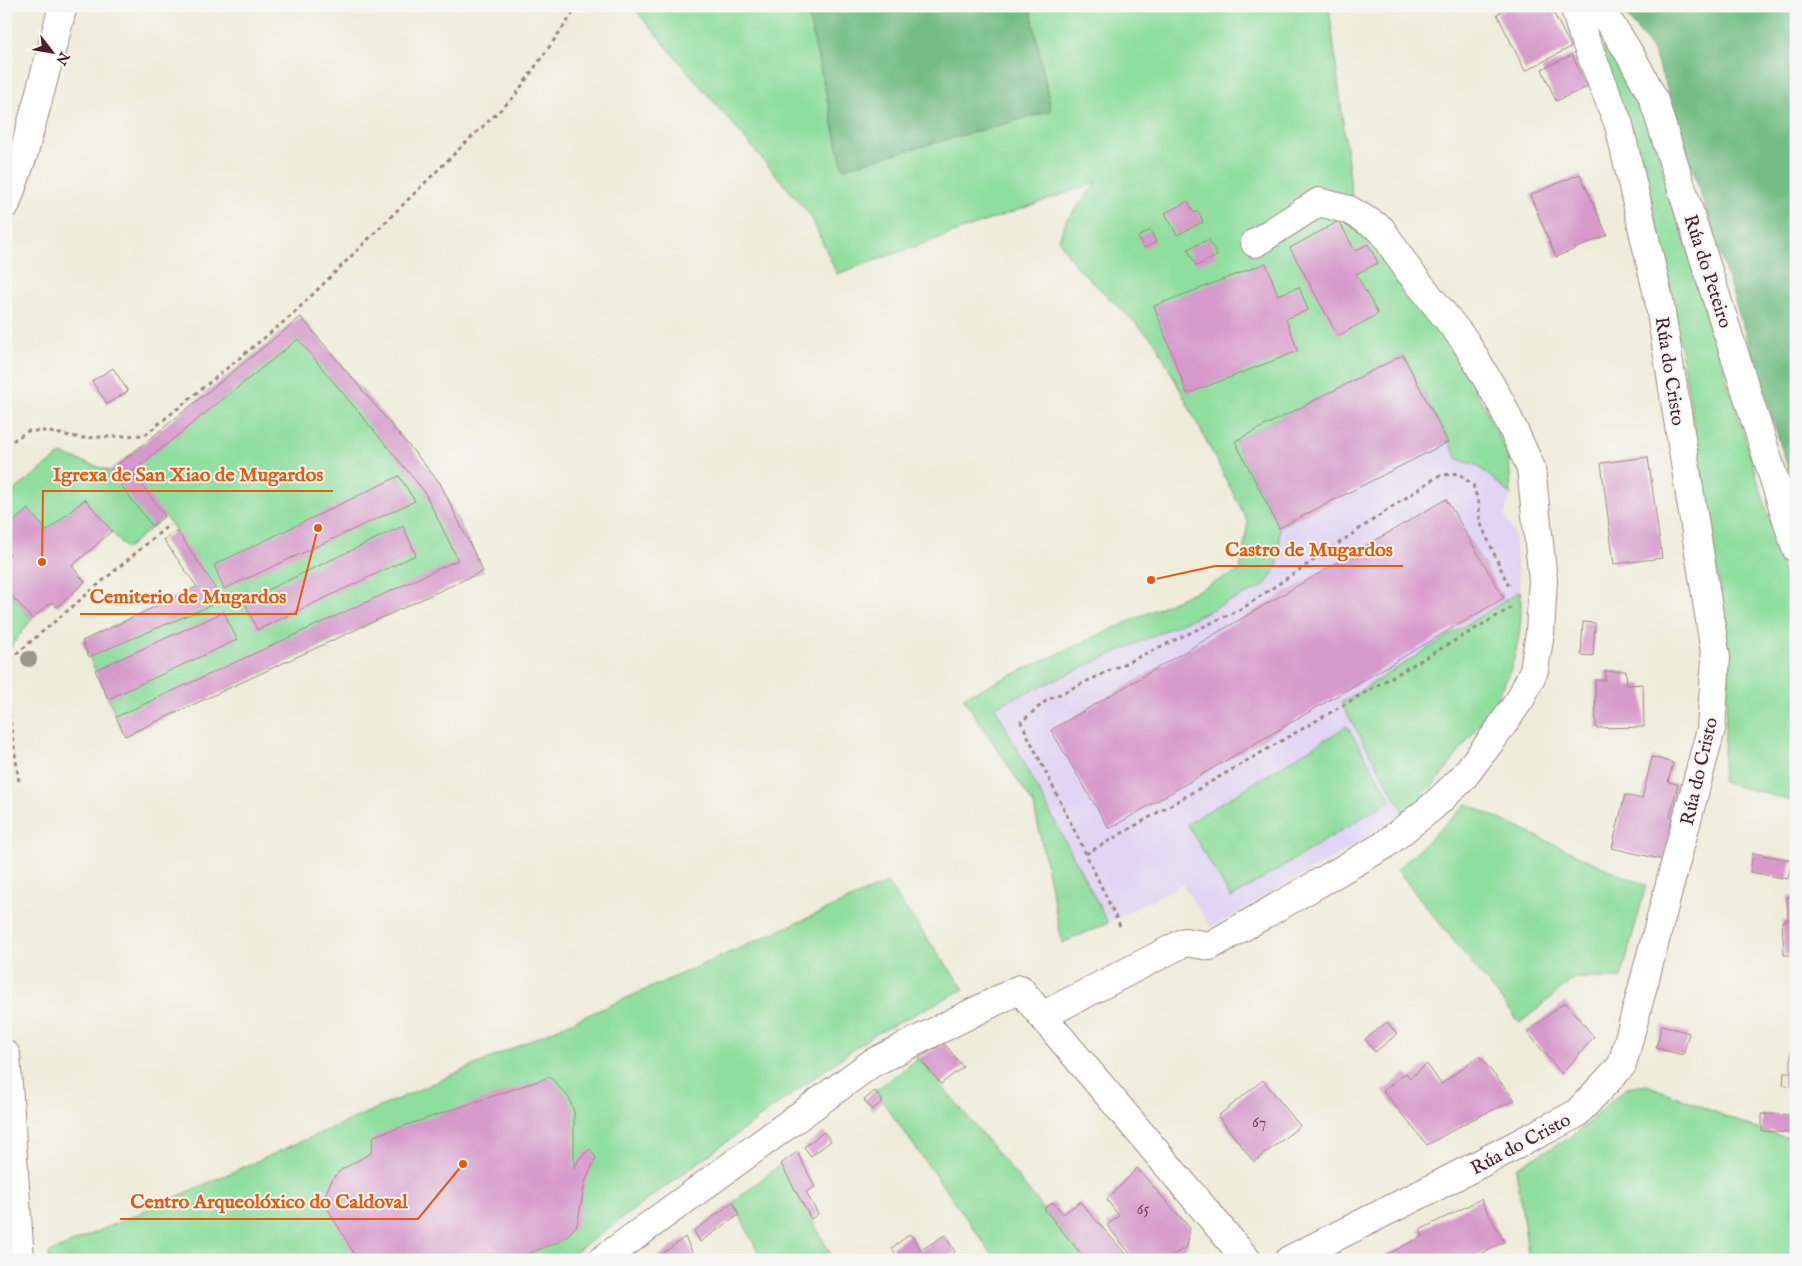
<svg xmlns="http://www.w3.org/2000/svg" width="1802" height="1266" font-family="'IM FELL English',serif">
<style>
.built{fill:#e1d4f4}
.green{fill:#8fde9d;stroke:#6c7e64}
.forest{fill:#73bd84;stroke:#5e6e58}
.building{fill:#d699cb}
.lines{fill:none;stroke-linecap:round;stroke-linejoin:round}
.minor-casing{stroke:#9c8682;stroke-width:30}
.path{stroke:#9c8682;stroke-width:3;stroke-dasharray:4 4;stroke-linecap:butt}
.minor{stroke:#fff;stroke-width:28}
.tree{fill:#9e9689}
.labels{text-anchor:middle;stroke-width:4;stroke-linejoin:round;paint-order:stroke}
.number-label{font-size:16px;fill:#6d3e53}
.street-label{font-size:19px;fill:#4a1f2b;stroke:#f6f6f2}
.leader{fill:none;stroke:#e8590c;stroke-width:2}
.callout-dot{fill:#e8590c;stroke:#f6f6f2;stroke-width:2}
.callout-label{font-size:20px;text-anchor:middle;font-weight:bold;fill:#e8590c;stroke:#f6f6f2;stroke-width:4;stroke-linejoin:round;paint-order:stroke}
</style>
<rect width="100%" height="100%" fill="#f6f6f2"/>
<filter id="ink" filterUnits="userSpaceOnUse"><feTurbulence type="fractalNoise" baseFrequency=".02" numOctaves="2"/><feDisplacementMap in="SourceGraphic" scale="10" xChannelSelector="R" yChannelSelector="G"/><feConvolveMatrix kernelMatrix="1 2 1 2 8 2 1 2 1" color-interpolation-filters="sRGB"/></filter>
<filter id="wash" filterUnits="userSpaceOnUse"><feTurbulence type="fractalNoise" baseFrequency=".0096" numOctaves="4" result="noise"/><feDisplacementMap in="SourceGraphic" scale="20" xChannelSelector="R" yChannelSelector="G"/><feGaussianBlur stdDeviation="1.12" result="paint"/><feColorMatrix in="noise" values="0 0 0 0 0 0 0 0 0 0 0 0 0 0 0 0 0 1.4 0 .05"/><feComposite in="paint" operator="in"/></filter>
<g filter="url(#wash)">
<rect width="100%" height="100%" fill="#efecd9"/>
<polygon class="built" points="1395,318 1509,456 1511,495 1504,515 1514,533 1522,610 1518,639 1510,672 1491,709 1450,765 1418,802 1382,829 1211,928 1182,884 1108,923 1062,943 1034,805 963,697 1240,571 1248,522 1186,404"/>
<g class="green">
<polygon points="632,6 806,6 843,167 1051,111 1030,6 1329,6 1353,205 1344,217 1375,236 1455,349 1509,456 1511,495 1478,466 1458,459 1403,355 1235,441 1279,528 1280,548 1277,568 1264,586 995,707 1108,923 1062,943 1034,805 963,697 1240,571 1248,522 1156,343 1074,264 1059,240 1066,221 1097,182 837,274 810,215"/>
<path d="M1603,47L1612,48L1630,78L1662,166L1772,527L1796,627V802L1722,782L1729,664L1724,613C1701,476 1682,337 1652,202C1641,149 1608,101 1603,47Z"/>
<polygon points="301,317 440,483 483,571 125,736 82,641 197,587 164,540 176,531 165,516 126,549 85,499 47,531 28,509 6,528 6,497 61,454 110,471"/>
<path d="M1520,591C1523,618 1519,645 1510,671C1501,695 1485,716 1470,737C1451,763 1431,792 1404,812L1341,703Z"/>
<polygon points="11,595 32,619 9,649 6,647 6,599"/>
<polygon points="1347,726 1391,800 1231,898 1187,824"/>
<polygon points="1467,804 1618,874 1646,885 1621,978 1575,978 1520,1023 1397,870"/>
<polygon points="887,883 964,989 870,1037 573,1254 560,1260 49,1260 49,1253"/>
<polygon points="919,1058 1086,1260 996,1260 875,1091"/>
<polygon points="1647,1085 1762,1131 1796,1140 1792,1220 1796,1222 1796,1260 1529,1260 1516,1168 1574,1135 1626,1088"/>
<polygon points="781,1164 834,1260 762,1260 733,1202"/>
</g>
<g class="forest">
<polygon points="806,6 1030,6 1051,111 843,168"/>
<polygon points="1619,6 1796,6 1796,493 1668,91 1652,49"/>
</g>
<g id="blocks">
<g class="building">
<polygon points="1512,6 1550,6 1571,47 1525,71 1497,14"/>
<polygon points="1572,55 1587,87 1556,101 1542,69"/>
<polygon points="1580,174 1607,235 1556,257 1530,195"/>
<polygon points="1188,201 1194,213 1198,211 1203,222 1177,235 1165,213"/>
<polygon points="1339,221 1355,251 1368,244 1378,263 1356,274 1378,314 1338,336 1290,248"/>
<polygon points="1150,230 1156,242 1144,248 1138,237"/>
<polygon points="1209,239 1217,256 1196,266 1188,249"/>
<polygon points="1266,263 1278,295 1299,287 1308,310 1286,319 1298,351 1187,394 1154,306"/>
<polygon points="301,317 440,483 483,571 125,736 116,717 458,560 424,491 298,339 132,472 165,516 152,526 110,471"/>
<polygon points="1403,355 1448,442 1279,528 1235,441"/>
<polygon points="113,368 128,391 107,404 92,381"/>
<polygon points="1648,457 1662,558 1614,564 1601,463"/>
<polygon points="399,476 415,501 224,589 214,565"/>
<polygon points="85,499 112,531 72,566 85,582 57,607 52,602 32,619 11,595 6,599 6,558 10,555 6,551 6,528 28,509 47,531"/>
<polygon points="1446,499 1504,598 1109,829 1051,730"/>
<polygon points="403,526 416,555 257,630 244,601"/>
<polygon points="177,531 210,579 221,601 89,657 82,641 197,587 164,540"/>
<polygon points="224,612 237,640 108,699 95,670"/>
<polygon points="1583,622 1595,623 1593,656 1581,655"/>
<polygon points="1605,671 1626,671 1627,685 1643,684 1644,727 1596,728 1595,680 1605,680"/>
<polygon points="1652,757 1673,763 1668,782 1678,784 1670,817 1674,818 1664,860 1612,848 1625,795 1642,799"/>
<polygon points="1753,853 1792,860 1788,879 1750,872"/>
<polygon points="1796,896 1796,955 1784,955 1782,921 1788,921 1787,897"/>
<polygon points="1565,1002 1594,1037 1562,1074 1527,1032"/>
<polygon points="1387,1022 1397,1034 1375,1052 1365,1039"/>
<polygon points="1662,1025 1689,1033 1683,1055 1656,1048"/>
<polygon points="1791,1042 1796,1042 1796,1086 1783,1085 1784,1072 1791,1072"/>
<polygon points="944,1043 963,1067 941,1084 919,1058"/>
<polygon points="1479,1056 1515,1100 1469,1121 1427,1145 1383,1091 1406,1073 1410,1078 1427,1064 1441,1084"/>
<polygon points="550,1077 569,1098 574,1112 574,1169 579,1159 590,1149 596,1158 585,1183 577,1225 569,1234 561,1241 512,1260 357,1259 325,1204 325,1195 333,1178 341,1170 371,1153 374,1136"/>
<polygon points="1263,1080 1300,1126 1254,1162 1218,1116"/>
<polygon points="1793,1088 1796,1088 1796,1133 1762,1131 1762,1114 1793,1115"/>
<polygon points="875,1091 883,1101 872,1110 864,1100"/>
<polygon points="824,1132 831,1141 811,1156 804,1147"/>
<polygon points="797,1152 815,1187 806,1192 818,1214 811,1219 781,1164"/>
<polygon points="1137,1168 1190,1228 1187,1247 1164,1260 1135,1260 1107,1225 1119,1216 1107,1200"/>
<polygon points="1794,1193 1796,1193 1796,1220 1792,1220"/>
<polygon points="1481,1199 1504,1242 1470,1260 1376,1260 1423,1236 1420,1230"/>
<polygon points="733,1202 739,1215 700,1242 694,1231"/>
<polygon points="1053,1202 1063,1214 1080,1202 1131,1260 1086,1260 1044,1209"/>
<polygon points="910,1234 921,1250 945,1235 955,1252 944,1260 899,1260 892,1248"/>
<polygon points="685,1237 696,1260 654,1260"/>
</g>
</g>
</g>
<g filter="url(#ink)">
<use href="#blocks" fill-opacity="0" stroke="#9c8682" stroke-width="1"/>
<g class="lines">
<g class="minor-casing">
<g id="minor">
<path d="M1596,6C1620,34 1637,65 1653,98L1796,548"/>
<polyline points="6,204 24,152 63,6"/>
<polyline points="6,1055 20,1260"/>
<polyline points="602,1260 872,1063 1020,989 1042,1016"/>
<polyline points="1247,1260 1042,1016 1185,942 1210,946 1383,846 1431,808 1461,780 1494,737 1521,698 1534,670 1540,633 1543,580 1531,468 1501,403 1465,341 1409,271 1381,229 1349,210 1319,202 1255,243"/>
<polyline points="1289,1260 1431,1189 1576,1114 1622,1065 1711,729 1716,658 1659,300 1619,125 1582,32 1574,6"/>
</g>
</g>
<g class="path">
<polyline points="6,445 28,431 45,431 81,438 145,435 291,316 458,150 514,97 578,6"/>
<polyline points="6,666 15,655 170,524"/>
<polyline points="6,690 19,782"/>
<polyline points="1086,854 1511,608"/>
<polyline points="1120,926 1086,854 1021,722 1047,700 1243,608 1438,476 1458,473 1473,485 1479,504 1480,522 1510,589"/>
</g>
<use href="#minor" class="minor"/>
</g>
<circle class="tree" cx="29" cy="659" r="8"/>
</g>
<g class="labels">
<g class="number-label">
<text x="1259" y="1127">67</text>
<text x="1143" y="1214">65</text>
</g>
<g class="street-label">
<text transform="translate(1709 271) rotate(72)" y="7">Rúa do Peteiro</text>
<text transform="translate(1671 371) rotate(81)" y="7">Rúa do Cristo</text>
<text transform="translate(1698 771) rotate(-77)" y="7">Rúa do Cristo</text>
<text transform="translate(1520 1143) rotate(-28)" y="7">Rúa do Cristo</text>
</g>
</g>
<path class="leader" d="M42 562L43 491H333M1151 580L1215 566H1403M318 528L296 614H80M463 1164L418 1219H120"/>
<g class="callout-dot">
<circle cx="42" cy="562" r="5"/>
<circle cx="1151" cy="580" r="5"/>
<circle cx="318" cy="528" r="5"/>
<circle cx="463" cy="1164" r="5"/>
</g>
<g class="callout-label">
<text x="188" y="481">Igrexa de San Xiao de Mugardos</text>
<text x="1309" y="556">Castro de Mugardos</text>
<text x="188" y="603">Cemiterio de Mugardos</text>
<text x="269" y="1208">Centro Arqueolóxico do Caldoval</text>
</g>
<rect width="1802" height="1266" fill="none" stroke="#f6f6f2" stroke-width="25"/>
<g transform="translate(52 52) rotate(121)" stroke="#f6f6f2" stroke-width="4" paint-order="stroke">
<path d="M0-4L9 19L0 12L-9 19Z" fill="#4a1f2b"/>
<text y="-8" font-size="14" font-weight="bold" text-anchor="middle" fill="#4a1f2b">N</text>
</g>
</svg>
